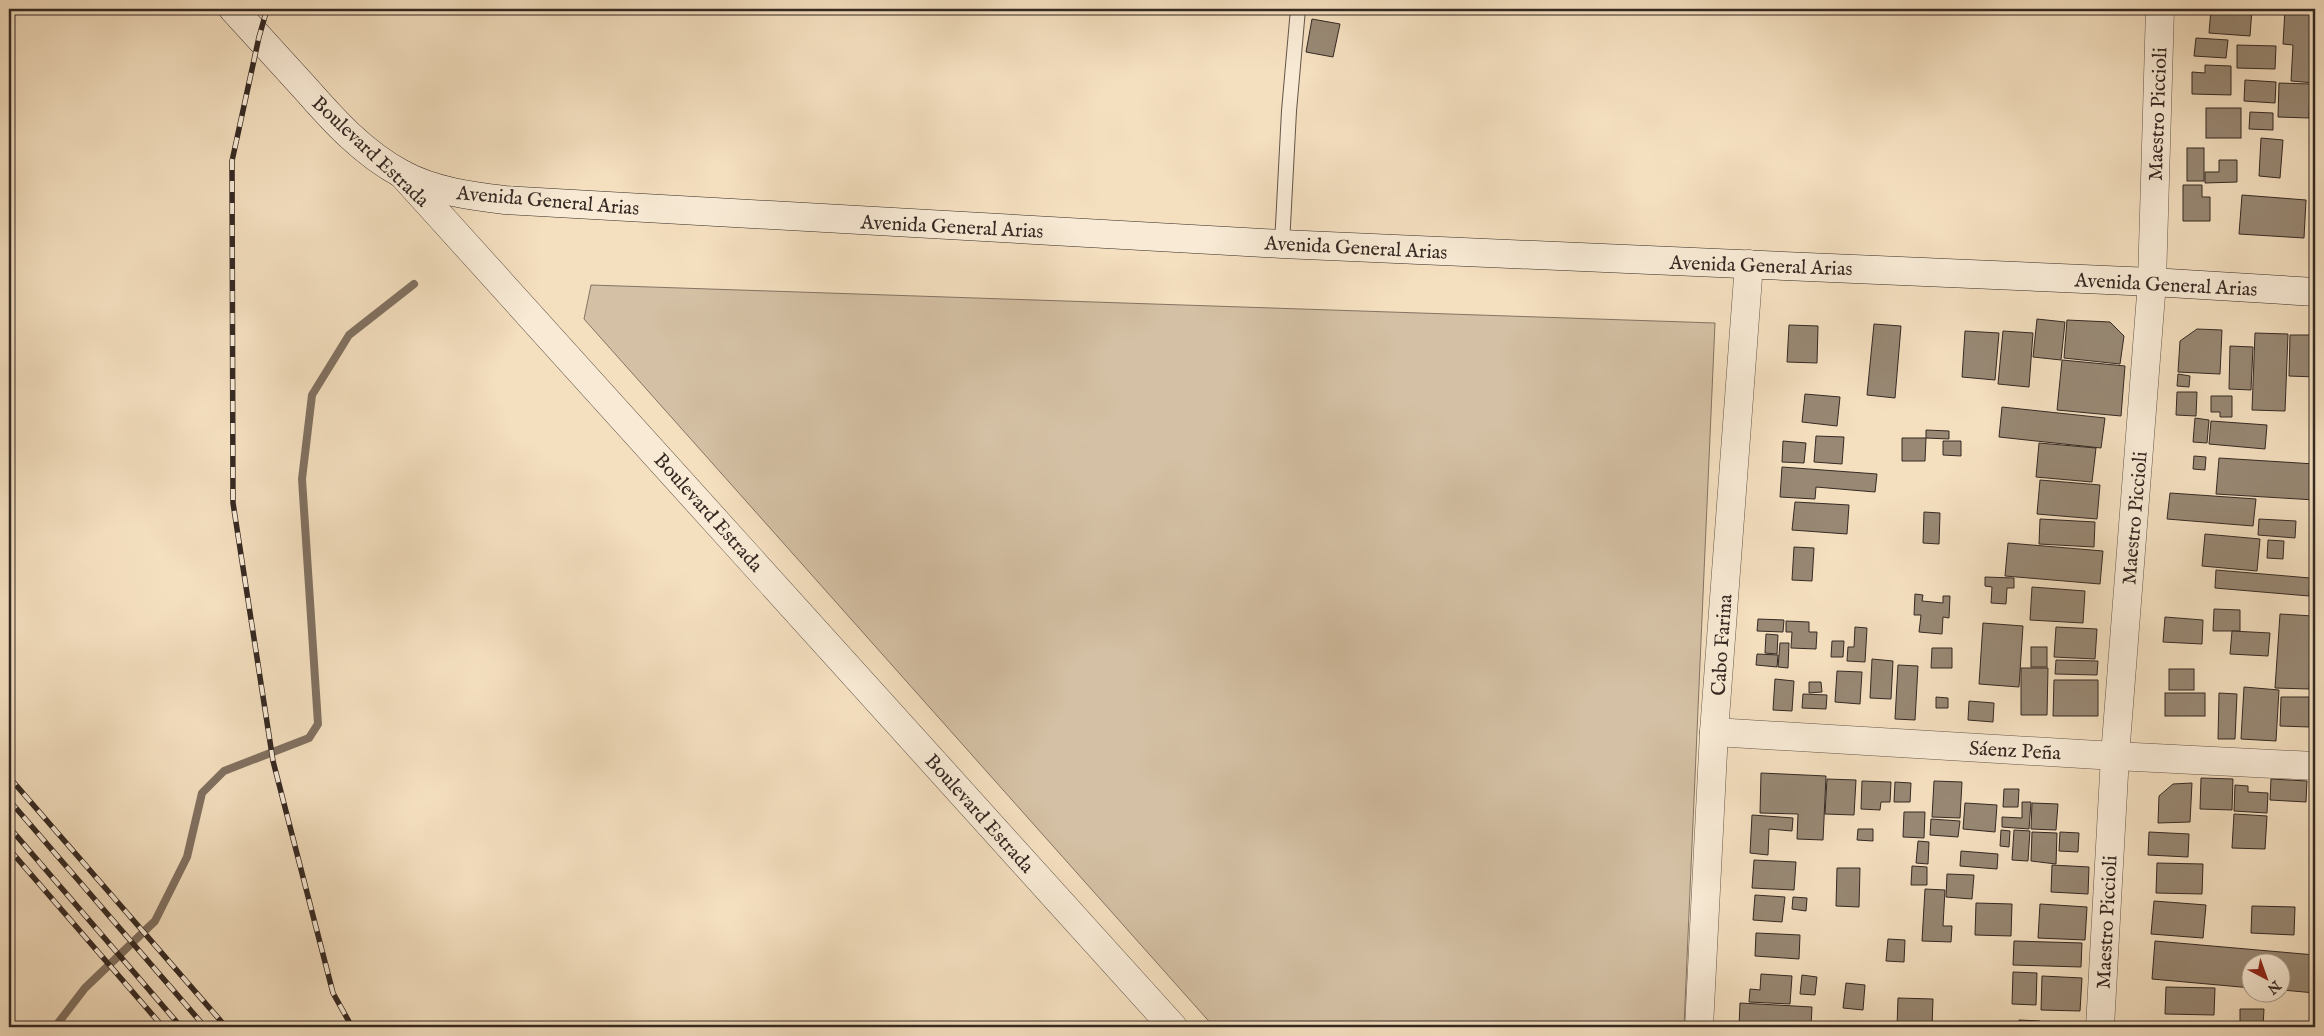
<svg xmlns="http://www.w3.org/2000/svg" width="2324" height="1036" font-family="'IM FELL English',serif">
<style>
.green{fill:#d4c0a4;stroke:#847464}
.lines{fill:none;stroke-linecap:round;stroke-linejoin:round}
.stream{stroke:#817161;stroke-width:8}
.building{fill:#988874;stroke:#352923}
.service-casing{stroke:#65564a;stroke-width:16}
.minor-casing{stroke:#65564a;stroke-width:29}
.secondary-casing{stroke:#352923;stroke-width:29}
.service{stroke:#f8ead5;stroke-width:14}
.minor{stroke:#f8ead5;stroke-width:28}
.secondary{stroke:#f8ead5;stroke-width:28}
.rail-casing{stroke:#352923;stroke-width:5.5}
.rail{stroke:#f8ead5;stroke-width:4;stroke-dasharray:11;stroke-linecap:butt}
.labels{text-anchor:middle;stroke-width:5;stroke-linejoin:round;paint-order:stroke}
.street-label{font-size:20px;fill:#352923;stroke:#f8ead5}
</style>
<rect width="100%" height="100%" fill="#f4dfbf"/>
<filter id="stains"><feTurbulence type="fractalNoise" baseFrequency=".004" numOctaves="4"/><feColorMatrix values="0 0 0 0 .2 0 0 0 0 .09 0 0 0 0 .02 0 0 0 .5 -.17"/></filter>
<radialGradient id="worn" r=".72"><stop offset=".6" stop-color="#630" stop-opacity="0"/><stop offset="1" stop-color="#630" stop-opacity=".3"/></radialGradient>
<polygon class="green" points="591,285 1715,323 1684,1027 1214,1027 584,319"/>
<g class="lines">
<polyline class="stream" points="55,1027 85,988 155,921 187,857 202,793 224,771 309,738 318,724 302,479 312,395 349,335 414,284"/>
</g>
<g class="building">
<polygon points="2211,9 2252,9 2250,36 2209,33"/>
<polygon points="2285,9 2315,9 2315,83 2291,81 2293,45 2283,44"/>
<polygon points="1312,19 1340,24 1333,57 1306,52"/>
<polygon points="2196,38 2228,40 2226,58 2194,56"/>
<polygon points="2237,45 2276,46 2275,69 2237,68"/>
<polygon points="2205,65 2231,66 2231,95 2192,94 2192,72 2205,73"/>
<polygon points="2245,80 2276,82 2275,103 2244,101"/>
<polygon points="2279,83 2310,84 2309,118 2278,117"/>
<rect x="2206" y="108" width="35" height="30"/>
<polygon points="2250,112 2273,113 2273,130 2249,129"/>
<polygon points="2261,138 2283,140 2280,178 2259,176"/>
<rect x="2187" y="148" width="17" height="33"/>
<polygon points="2219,160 2237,160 2237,182 2205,183 2205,172 2219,172"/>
<polygon points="2183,185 2202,185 2202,197 2210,197 2210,221 2183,221"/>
<polygon points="2314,193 2315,193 2315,240 2310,239"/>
<polygon points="2242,195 2306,200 2304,238 2239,234"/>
<polygon points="2037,319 2065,322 2061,360 2033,357"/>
<polygon points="2067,320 2110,322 2124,336 2120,364 2064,358"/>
<polygon points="1874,324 1901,326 1895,398 1867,395"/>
<polygon points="1789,325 1818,326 1817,363 1787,362"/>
<polygon points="2197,329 2222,330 2220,374 2178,372 2180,341"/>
<polygon points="1965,331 1999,333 1995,380 1962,377"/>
<polygon points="2003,331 2033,333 2029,387 1998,384"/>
<polygon points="2255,333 2288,334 2285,411 2252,410"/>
<polygon points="2290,335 2315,335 2315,377 2289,376"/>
<polygon points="2230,346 2253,347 2251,390 2229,389"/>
<polygon points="2062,360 2125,366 2121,416 2057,410"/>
<polygon points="2178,374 2190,376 2189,387 2177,386"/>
<polygon points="2177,392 2197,392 2196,416 2176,415"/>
<polygon points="1805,394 1840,397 1837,426 1802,422"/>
<polygon points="2211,396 2232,396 2232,417 2220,417 2220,412 2211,412"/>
<polygon points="2002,407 2105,418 2101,448 1999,437"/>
<polygon points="2195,418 2209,420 2207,443 2193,442"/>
<polygon points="2211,421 2267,425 2265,449 2209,444"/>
<polygon points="1926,430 1949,431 1949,439 1926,438"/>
<polygon points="1816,436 1844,437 1842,464 1814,462"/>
<polygon points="1902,438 1926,438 1925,461 1902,461"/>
<polygon points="1783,441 1806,443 1804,463 1782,462"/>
<polygon points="1943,441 1961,441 1961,456 1943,455"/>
<polygon points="2039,443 2096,448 2092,482 2036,477"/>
<polygon points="2194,456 2206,457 2205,470 2193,469"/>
<polygon points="2219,458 2315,464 2315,500 2216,494"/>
<polygon points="1782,467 1877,474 1875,492 1816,487 1815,499 1780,497"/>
<polygon points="2040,480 2100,485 2097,519 2037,514"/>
<polygon points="2170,493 2256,499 2253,526 2167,519"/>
<polygon points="1795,502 1849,505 1847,534 1792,530"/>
<polygon points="1924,512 1940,513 1939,544 1923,543"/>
<polygon points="2040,519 2095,522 2094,547 2039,544"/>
<polygon points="2259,519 2296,521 2295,538 2258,535"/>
<polygon points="2205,534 2260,539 2257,571 2202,566"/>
<polygon points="2268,540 2284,541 2283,559 2267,558"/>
<polygon points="2008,543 2103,551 2100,584 2005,576"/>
<polygon points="1794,547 1814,548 1812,581 1792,580"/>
<polygon points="2216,570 2310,578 2309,596 2215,588"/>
<polygon points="1985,577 2014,578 2014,588 2007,588 2006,604 1991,603 1992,587 1985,586"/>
<polygon points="2032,587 2085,591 2083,623 2030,620"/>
<polygon points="1915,594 1923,595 1922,601 1943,603 1943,596 1950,596 1949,618 1943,617 1942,634 1919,632 1921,615 1914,615"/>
<polygon points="2214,609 2240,610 2240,631 2213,631"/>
<polygon points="2280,614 2313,616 2309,689 2275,688"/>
<polygon points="2165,617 2203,620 2202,644 2163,642"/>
<polygon points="1758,619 1784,620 1783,632 1757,631"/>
<polygon points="1786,621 1809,622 1809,632 1817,632 1816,649 1791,648 1792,632 1786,632"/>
<polygon points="1983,623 2023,626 2019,687 1979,684"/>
<polygon points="1855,627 1867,628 1865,662 1847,661 1848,647 1854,647"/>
<polygon points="2056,627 2097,629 2095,659 2054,657"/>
<polygon points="2232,631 2270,633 2268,656 2230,654"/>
<polygon points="1766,634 1778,635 1777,654 1765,653"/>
<polygon points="1832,641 1844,641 1843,657 1831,657"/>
<polygon points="1780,643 1789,643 1788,668 1778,667"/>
<rect x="2031" y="647" width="16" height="20"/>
<polygon points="1932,648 1952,648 1952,668 1931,668"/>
<polygon points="1757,654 1778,655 1777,667 1756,665"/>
<polygon points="1872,659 1893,661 1891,699 1870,698"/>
<polygon points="2056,660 2098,661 2097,675 2055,674"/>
<polygon points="1898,665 1918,666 1915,720 1895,719"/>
<polygon points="2021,668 2048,668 2047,715 2021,715"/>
<rect x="2169" y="669" width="25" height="21"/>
<polygon points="1837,671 1862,672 1860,704 1835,702"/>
<polygon points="1775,679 1794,681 1792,711 1773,710"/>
<polygon points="2054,680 2098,680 2098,716 2053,716"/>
<polygon points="1809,682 1821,682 1822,692 1809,693"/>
<polygon points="2244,687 2279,690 2276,741 2241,739"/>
<rect x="2165" y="693" width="40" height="23"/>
<polygon points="2219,693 2237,694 2235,739 2218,739"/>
<polygon points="1803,694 1827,695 1826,709 1802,708"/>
<polygon points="1936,697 1948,698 1948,708 1936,708"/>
<polygon points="2281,697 2309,697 2309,727 2280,726"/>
<polygon points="1969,701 1994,703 1993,722 1968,720"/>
<polygon points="1761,773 1826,776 1823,840 1797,839 1798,814 1760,813"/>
<polygon points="2201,778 2233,779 2232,810 2200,809"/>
<polygon points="1827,779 1856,780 1854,815 1825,814"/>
<polygon points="2271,779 2307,781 2306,802 2270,800"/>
<polygon points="1862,781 1891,782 1890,802 1881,802 1880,810 1861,809"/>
<polygon points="1934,781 1962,782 1960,818 1932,817"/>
<polygon points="1895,782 1911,783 1910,802 1894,802"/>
<polygon points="2192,783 2190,822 2158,823 2159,796 2173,784"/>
<polygon points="2235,785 2248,786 2248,792 2268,793 2267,813 2234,811"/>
<polygon points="2004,789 2019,789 2018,807 2003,807"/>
<polygon points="2022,802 2031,802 2029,829 2002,827 2002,817 2022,818"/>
<polygon points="1965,803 1997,805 1995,832 1963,829"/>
<polygon points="2032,803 2058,804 2056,830 2031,829"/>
<polygon points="1904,812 1925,812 1924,838 1903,837"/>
<polygon points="2234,814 2267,816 2265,849 2232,848"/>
<polygon points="1752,815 1793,818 1792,831 1769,829 1768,855 1750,853"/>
<polygon points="1931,819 1960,821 1958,837 1930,835"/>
<polygon points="1858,829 1873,829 1873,841 1857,840"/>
<polygon points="2001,830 2010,831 2009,847 2000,846"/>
<polygon points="2014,830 2030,831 2028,861 2012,860"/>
<polygon points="2032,832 2057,833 2056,864 2031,861"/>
<polygon points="2060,832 2079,833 2078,852 2059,851"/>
<polygon points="2149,832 2189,834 2188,857 2148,855"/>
<polygon points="1918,841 1929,842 1928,864 1916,863"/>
<polygon points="1961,851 1998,854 1997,869 1960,866"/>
<polygon points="1754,860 1796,862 1794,890 1752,888"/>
<polygon points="2157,863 2203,864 2202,894 2156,893"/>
<polygon points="2052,865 2089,867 2088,894 2051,892"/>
<polygon points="1912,866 1927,867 1927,885 1911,885"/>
<polygon points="1837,868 1860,868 1859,907 1836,906"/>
<polygon points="1947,874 1974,875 1972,899 1946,897"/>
<polygon points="1925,889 1945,890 1943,926 1952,926 1951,942 1922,941"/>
<polygon points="1755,895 1785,897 1782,922 1753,920"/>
<polygon points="1793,897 1807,898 1806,911 1792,909"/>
<polygon points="2154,901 2206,905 2203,938 2151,934"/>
<polygon points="1976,903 2012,904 2011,936 1975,935"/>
<polygon points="2040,904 2087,907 2085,940 2038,938"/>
<polygon points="2252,906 2295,907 2294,935 2251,933"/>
<polygon points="1756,933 1800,935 1799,959 1755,956"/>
<polygon points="1888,939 1905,940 1904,962 1886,961"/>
<polygon points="2014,941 2082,943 2081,967 2013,965"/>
<polygon points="2155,941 2315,955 2315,993 2282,990 2282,964 2252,964 2252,988 2152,979"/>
<polygon points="2013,972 2037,973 2036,1005 2012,1004"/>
<polygon points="1761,974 1792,976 1790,1004 1749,1002 1750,989 1760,990"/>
<polygon points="1802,975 1817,977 1815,995 1800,994"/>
<polygon points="2042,976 2082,978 2080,1011 2041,1010"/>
<polygon points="1846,983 1865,985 1863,1010 1843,1008"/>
<polygon points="2166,987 2215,988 2214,1015 2165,1014"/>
<polygon points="1898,998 1933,999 1932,1027 1897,1027"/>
<polygon points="1740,1003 1812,1007 1811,1027 1739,1027"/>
<polygon points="2240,1009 2264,1009 2263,1027 2240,1026"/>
<polygon points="2019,1020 2040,1021 2040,1027 2019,1027"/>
<rect x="2152" y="1023" width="33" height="4"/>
</g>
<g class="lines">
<g class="service-casing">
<polyline id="service" points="1282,244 1289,111 1298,9"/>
</g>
<g class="minor-casing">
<g id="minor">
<polyline points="402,174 1173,1027"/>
<polyline points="1714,732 2115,756 2315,766"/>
<polyline points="1699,1027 1714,732 1749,264"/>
<polyline points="2100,1027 2115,756 2152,282 2160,9"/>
</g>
</g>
<g class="secondary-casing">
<path id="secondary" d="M233,9C257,35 281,62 305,88C334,121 363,153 402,174C434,191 470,196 505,200L1282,244L2152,282L2315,292"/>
</g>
<use href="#service" class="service"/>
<use href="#minor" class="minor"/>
<use href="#secondary" class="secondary"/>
<g class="rail-casing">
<g id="rail">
<polyline points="267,9 259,37 232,161 233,503 273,761 333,993 352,1027"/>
<polyline points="9,777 226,1027"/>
<polyline points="9,800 205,1027"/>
<polyline points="9,827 181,1027"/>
<polyline points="9,849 163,1027"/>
</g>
</g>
<use href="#rail" class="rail"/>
</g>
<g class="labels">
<g class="street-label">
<text transform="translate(2157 114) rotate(-88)" y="7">Maestro Piccioli</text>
<text transform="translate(371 151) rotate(43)" y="7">Boulevard Estrada</text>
<text transform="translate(548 200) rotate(5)" y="7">Avenida General Arias</text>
<text transform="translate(952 226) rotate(3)" y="7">Avenida General Arias</text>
<text transform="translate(1356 247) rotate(3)" y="7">Avenida General Arias</text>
<text transform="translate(1761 265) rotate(2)" y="7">Avenida General Arias</text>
<text transform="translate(2166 284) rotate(3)" y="7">Avenida General Arias</text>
<text transform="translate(709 512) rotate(48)" y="7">Boulevard Estrada</text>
<text transform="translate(2134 518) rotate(-85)" y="7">Maestro Piccioli</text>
<text transform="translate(1721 645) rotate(-86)" y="7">Cabo Farina</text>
<text transform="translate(2015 750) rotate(3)" y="7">Sáenz Peña</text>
<text transform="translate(980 813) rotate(48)" y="7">Boulevard Estrada</text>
<text transform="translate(2106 922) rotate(-87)" y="7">Maestro Piccioli</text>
</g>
</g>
<rect width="2324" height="1036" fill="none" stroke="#f4dfbf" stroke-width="30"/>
<rect x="10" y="10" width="2304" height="1016" fill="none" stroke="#352923" stroke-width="2.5"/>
<rect x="15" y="15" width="2294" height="1006" fill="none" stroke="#352923"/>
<g transform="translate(2266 978) rotate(139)"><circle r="24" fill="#f8ead5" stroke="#aa9d8e"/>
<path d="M0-4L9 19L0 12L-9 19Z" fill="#8f2418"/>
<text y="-8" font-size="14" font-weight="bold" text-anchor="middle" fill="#352923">N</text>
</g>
<rect width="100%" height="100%" filter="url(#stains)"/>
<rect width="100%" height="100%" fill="url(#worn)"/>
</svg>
